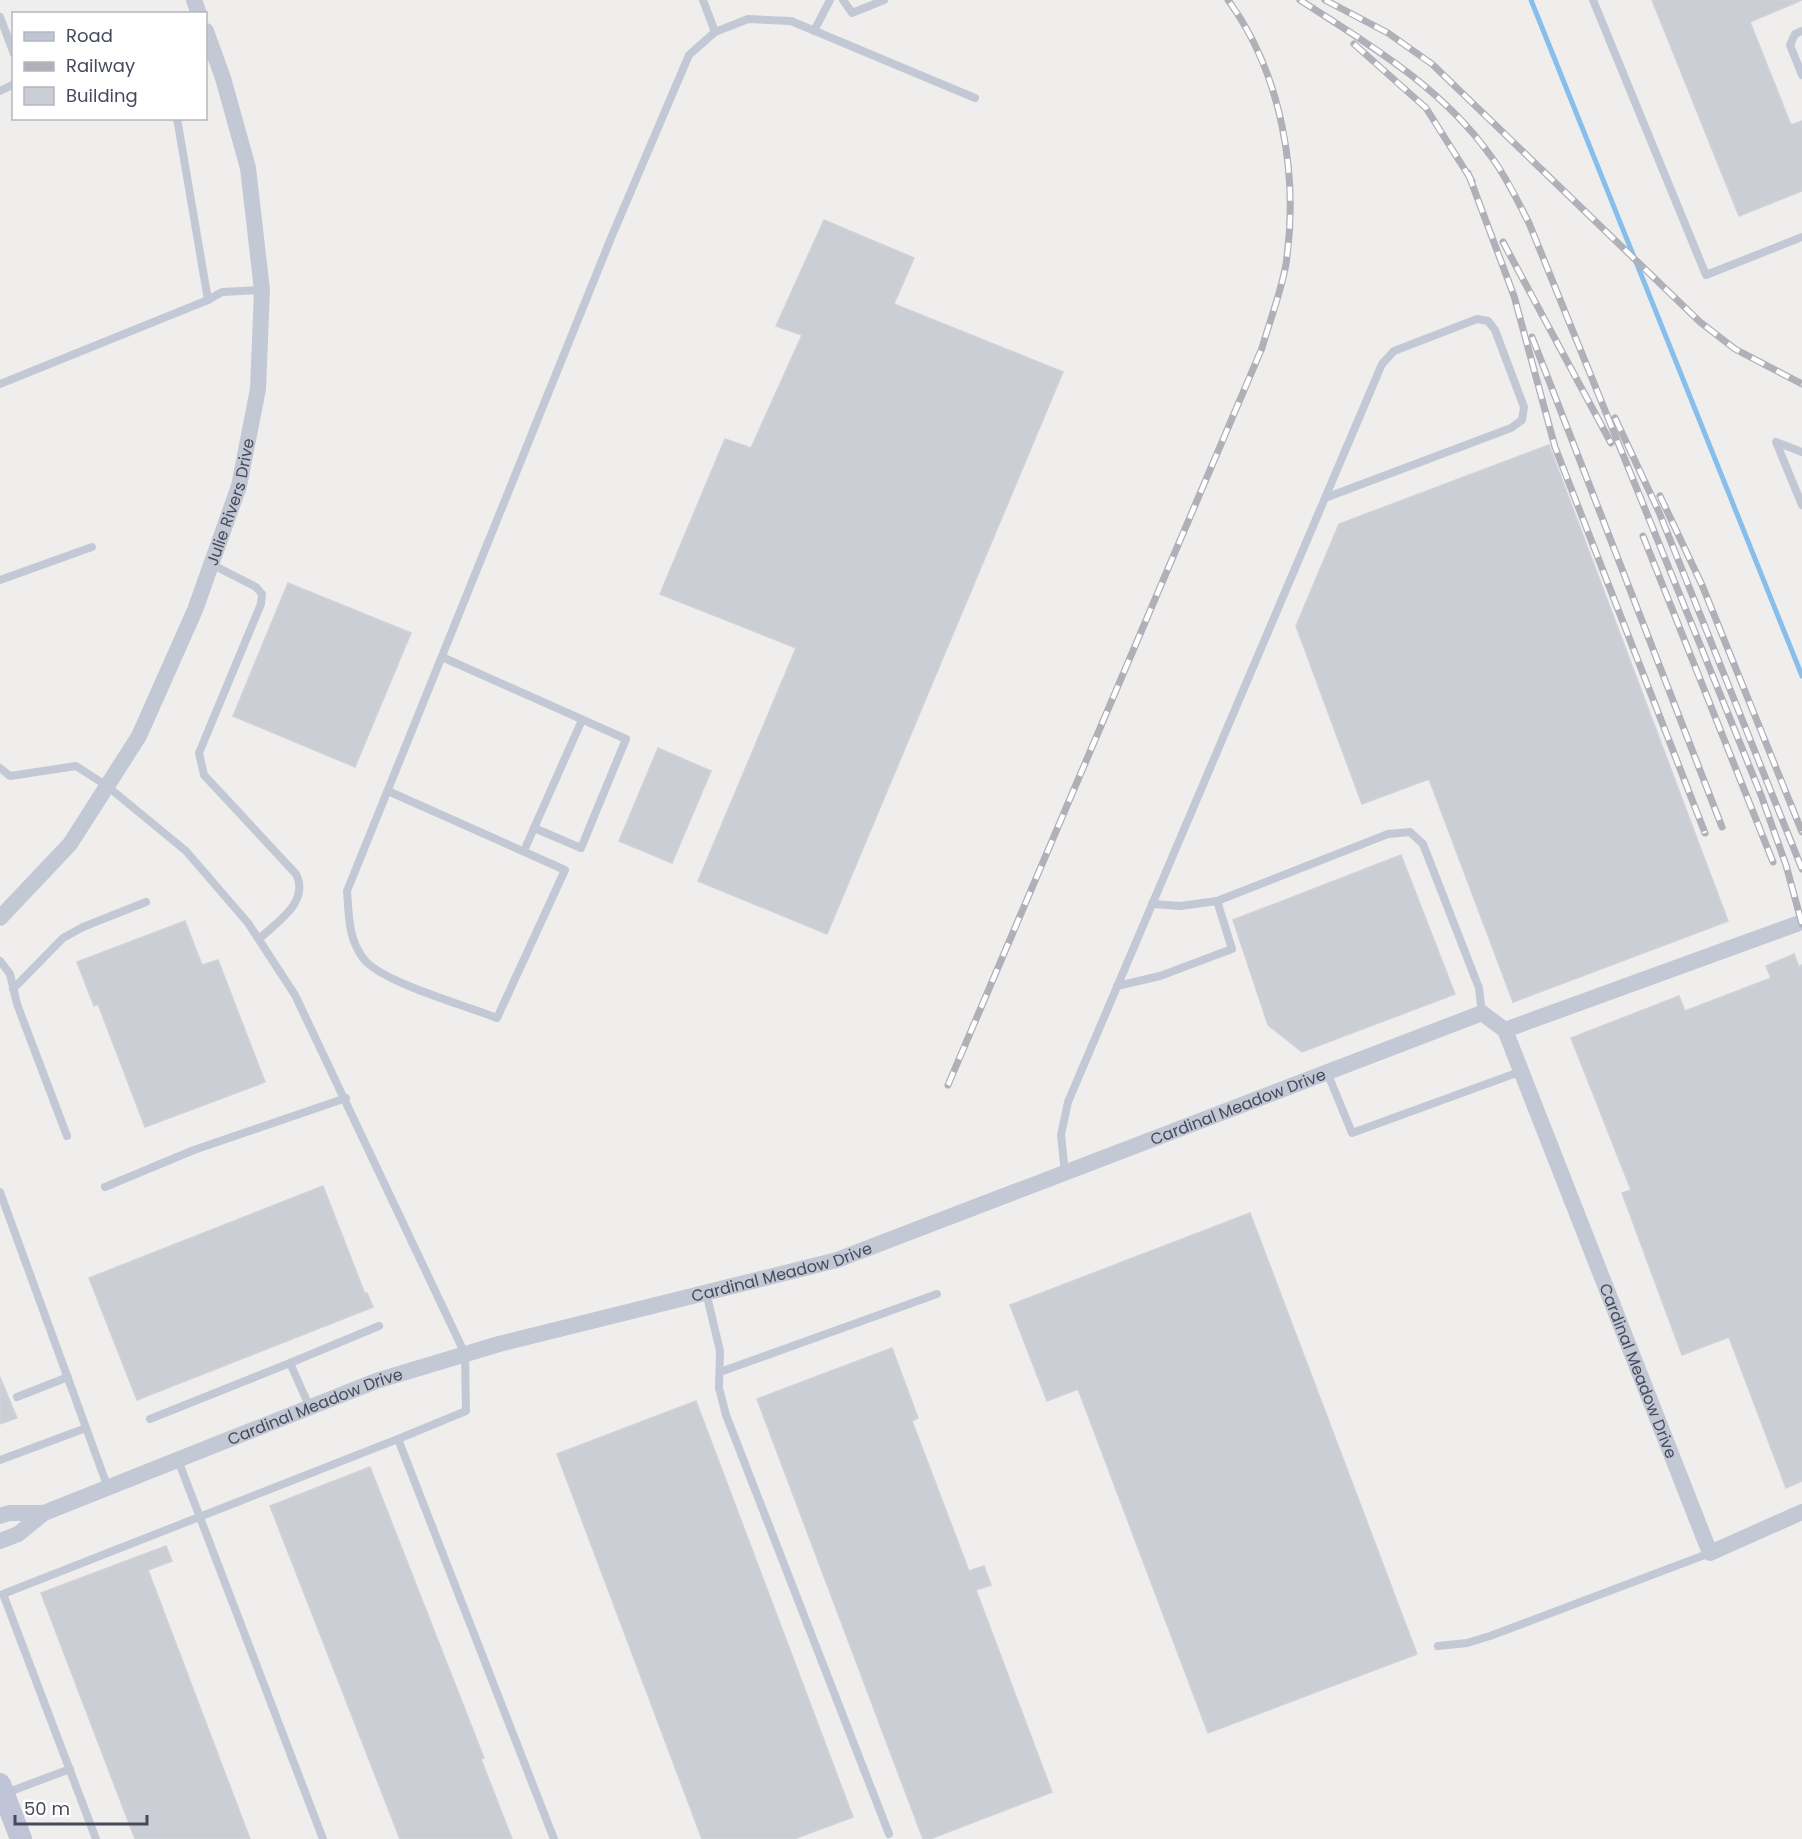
<svg xmlns="http://www.w3.org/2000/svg" width="1802" height="1839" font-family="Poppins,sans-serif">
<style>
.lines{fill:none;stroke-linecap:round;stroke-linejoin:round}
.stream{stroke:#87beec;stroke-width:5}
.building{fill:#ccced5;stroke:#d1d1d9;stroke-width:1.5}
.lane{stroke:#c3c8d5;stroke-width:8}
.street{stroke:#c3c8d5;stroke-width:16}
.secondary{stroke:#bfc5d6;stroke-width:22}
.rail-casing{stroke:#afb0b8;stroke-width:7}
.rail{stroke:#fff;stroke-width:4.5;stroke-dasharray:14;stroke-linecap:butt}
.labels{text-anchor:middle;stroke-width:4.5;stroke-linejoin:round;paint-order:stroke}
.street-label{font-size:16px;fill:#454b5a;stroke:#fff}
</style>
<rect width="100%" height="100%" fill="#f0eeed"/>
<g class="lines">
<polyline class="stream" points="1531,0 1802,676"/>
</g>
<g class="building">
<polygon points="1652,0 1802,0 1750,22 1791,125 1802,121 1802,191 1739,216"/>
<polygon points="824,220 914,258 894,304 1063,372 827,934 698,881 796,648 660,594 725,439 751,448 802,335 776,326"/>
<polygon points="1549,445 1728,921 1513,1002 1429,779 1362,804 1296,626 1339,524"/>
<polygon points="288,583 411,633 355,767 233,716"/>
<polygon points="658,748 711,771 672,863 619,841"/>
<polygon points="1401,855 1455,994 1302,1052 1268,1025 1233,920"/>
<polygon points="185,921 202,965 218,960 265,1082 145,1127 98,1004 94,1006 77,962"/>
<polygon points="1794,954 1799,967 1802,965 1802,1481 1786,1488 1729,1337 1682,1355 1622,1193 1631,1190 1571,1038 1679,996 1685,1011 1771,978 1766,966"/>
<polygon points="323,1186 365,1294 367,1293 373,1307 137,1400 89,1278"/>
<polygon points="1250,1213 1417,1654 1208,1733 1078,1389 1047,1401 1010,1305"/>
<polygon points="892,1348 918,1418 912,1421 969,1571 984,1566 991,1585 976,1590 1052,1792 930,1839 923,1839 757,1399"/>
<polygon points="0,1377 17,1418 0,1424"/>
<polygon points="696,1401 853,1817 794,1839 702,1839 557,1454"/>
<polygon points="370,1467 484,1758 481,1759 512,1839 400,1839 270,1506"/>
<polygon points="166,1546 172,1561 148,1570 250,1839 135,1839 41,1593"/>
</g>
<g class="lines">
<g class="lane">
<polyline points="703,0 715,32"/>
<polyline points="843,0 852,13 884,0"/>
<polyline points="1593,0 1706,275 1802,237"/>
<polyline points="0,17 14,54"/>
<polyline points="814,31 830,0"/>
<polyline points="1802,31 1795,34 1790,45 1802,75"/>
<polyline points="0,91 14,84"/>
<polyline points="177,118 208,300"/>
<polyline points="0,384 208,300 222,292 262,290"/>
<polyline points="1802,452 1776,442 1802,505"/>
<path d="M211,564L256,587L262,594L261,604L199,753L204,775L296,874C310,902 277,922 259,939"/>
<polyline points="0,580 92,547"/>
<polyline points="442,657 626,739 581,848 534,828 524,851"/>
<polyline points="0,768 10,776 76,766 107,786 186,851 248,923 295,995 465,1354 466,1411 398,1439 554,1839"/>
<path d="M388,791L565,870L497,1018C467,1006 380,982 363,958C348,938 349,915 347,891L611,238L689,55L715,32L748,19L791,21L975,98"/>
<polyline points="534,828 582,720"/>
<polyline points="1152,904 1180,906 1217,901 1388,834 1410,832 1423,844 1479,988 1482,1013"/>
<polyline points="0,961 10,974 17,1004 67,1136"/>
<polyline points="1117,986 1160,976 1232,949 1217,901"/>
<polyline points="13,989 63,938 83,927 146,902"/>
<polyline points="1327,1072 1352,1133 1522,1071"/>
<polyline points="1065,1173 1061,1135 1068,1102 1382,364 1394,351 1477,319 1488,321 1495,330 1524,407 1522,420 1511,428 1325,498"/>
<polyline points="105,1187 194,1150 346,1098"/>
<polyline points="0,1192 108,1488"/>
<polyline points="706,1292 720,1351 719,1388 726,1415 889,1834"/>
<polyline points="290,1363 379,1326"/>
<polyline points="720,1372 937,1294"/>
<polyline points="17,1397 68,1377"/>
<polyline points="150,1419 290,1363 310,1408"/>
<polyline points="0,1460 86,1428"/>
<polyline points="178,1460 323,1839"/>
<polyline points="1438,1646 1467,1643 1490,1636 1710,1553"/>
<polyline points="6,1793 70,1769"/>
<polyline points="96,1839 3,1594 398,1439"/>
</g>
<g class="street">
<polyline points="194,0 199,14"/>
<path id="s1" d="M0,918L70,844L139,736L195,610L239,486L258,389L262,290L248,168L223,78L206,31"/>
<polyline points="1505,1030 1802,922"/>
<polyline points="0,1516 9,1513 44,1513"/>
<path id="s2" d="M0,1541L18,1534L44,1513L376,1381L499,1344L837,1260L1482,1013L1505,1030L1710,1553L1802,1512"/>
</g>
<polyline class="secondary" points="0,1784 21,1839"/>
<g class="rail-casing">
<g id="rail">
<path d="M1300,0C1370,45 1441,87 1490,155C1506,176 1517,200 1529,223L1761,795L1786,865L1802,924"/>
<polyline points="1325,0 1388,33 1432,64 1700,322 1735,349 1802,384"/>
<polyline points="1354,44 1426,108 1472,181"/>
<polyline points="1468,173 1514,296 1555,447 1705,833"/>
<polyline points="1503,242 1611,443"/>
<polyline points="1532,337 1722,827"/>
<polyline points="1615,418 1659,512 1802,869"/>
<polyline points="1660,496 1702,585 1802,832"/>
<polyline points="1643,536 1773,862"/>
<path d="M948,1085L1262,348C1270,320 1281,292 1286,264C1299,175 1282,74 1228,0"/>
</g>
</g>
<use href="#rail" class="rail"/>
</g>
<g class="labels">
<g class="street-label">
<text dy="6" stroke="none"><textPath href="#s1" startOffset="482">Julie Rivers Drive</textPath></text>
<text dy="6" stroke="none"><textPath href="#s2" startOffset="1316">Cardinal Meadow Drive</textPath></text>
<text dy="6" stroke="none"><textPath href="#s2" startOffset="830">Cardinal Meadow Drive</textPath></text>
<text dy="6" stroke="none"><textPath href="#s2" startOffset="1972">Cardinal Meadow Drive</textPath></text>
<text dy="6" stroke="none"><textPath href="#s2" startOffset="344">Cardinal Meadow Drive</textPath></text>
</g>
</g>
<rect x="12" y="12" width="195" height="108" fill="#ffffff" stroke="#b5b7bd" stroke-width="1.5"/>
<rect x="24" y="32" width="30" height="9" fill="#bfc5d6" stroke="#b5b7bd" stroke-width="1.5"/>
<text x="66" y="42" font-size="18" fill="#454b5a">Road</text>
<rect x="24" y="62" width="30" height="9" fill="#afb0b8" stroke="#b5b7bd" stroke-width="1.5"/>
<text x="66" y="72" font-size="18" fill="#454b5a">Railway</text>
<rect x="24" y="87" width="30" height="18" fill="#ccced5" stroke="#b5b7bd" stroke-width="1.5"/>
<text x="66" y="102" font-size="18" fill="#454b5a">Building</text>
<path d="M15 1815v9h132v-9" fill="none" stroke="#454b5a" stroke-width="3"/>
<text x="24" y="1815" font-size="18" fill="#454b5a" stroke="#ffffff" stroke-width="4.5" paint-order="stroke">50 m</text>
</svg>
